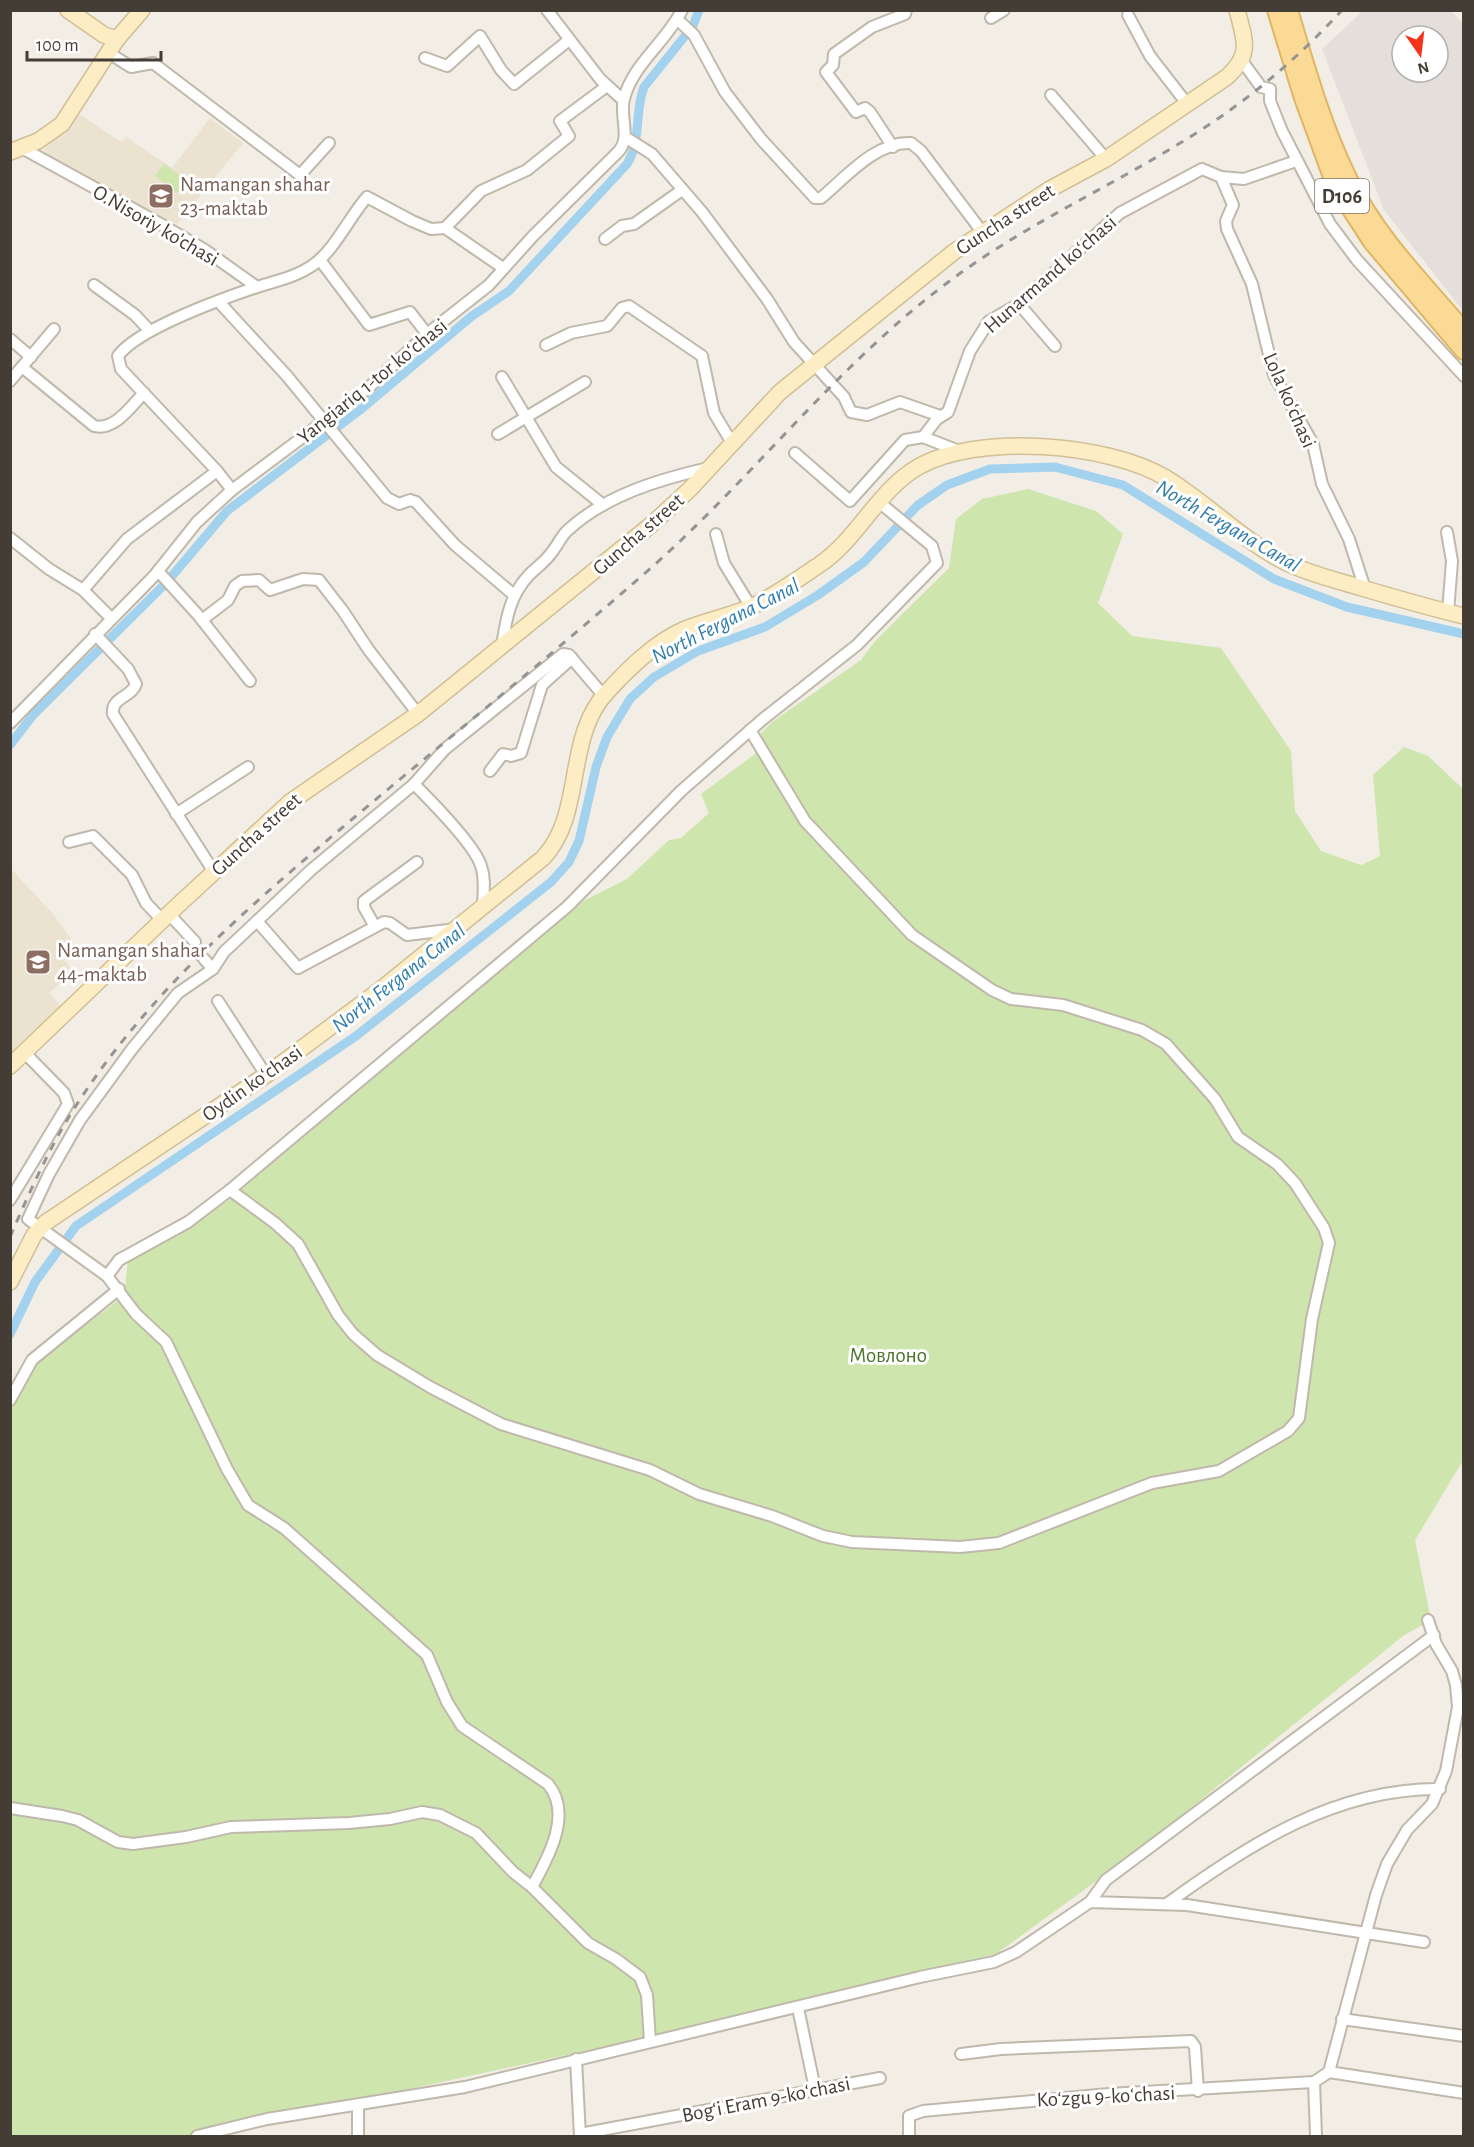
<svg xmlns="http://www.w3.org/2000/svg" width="1474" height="2147" font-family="'Alegreya Sans',sans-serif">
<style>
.industrial{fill:#e4dfda;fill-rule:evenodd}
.education{fill:#ebe2cf}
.green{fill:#cfe5ae}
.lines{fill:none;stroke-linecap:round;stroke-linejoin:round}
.canal{stroke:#a2d2ee;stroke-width:9}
.street-tunnel{stroke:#cfcac2;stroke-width:10;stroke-dasharray:10 5;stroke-linecap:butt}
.street-casing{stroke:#c0b8ab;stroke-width:14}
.secondary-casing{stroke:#d1bf96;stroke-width:18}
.primary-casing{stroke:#e0b665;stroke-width:20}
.street{stroke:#fff;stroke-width:10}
.secondary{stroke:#fdedc4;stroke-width:15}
.primary{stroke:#fbda95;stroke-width:16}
.rail{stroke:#949494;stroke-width:3;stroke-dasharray:8 8;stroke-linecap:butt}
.labels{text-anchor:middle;stroke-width:6;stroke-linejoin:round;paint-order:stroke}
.shield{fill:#fff;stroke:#7c7772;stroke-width:1.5}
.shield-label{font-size:20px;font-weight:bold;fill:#443d35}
.education-label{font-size:21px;fill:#785e54;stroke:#fff;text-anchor:start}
.street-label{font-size:21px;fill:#443d35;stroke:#fff}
.park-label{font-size:21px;fill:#49742a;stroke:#fff}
.water-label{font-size:22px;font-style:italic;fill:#317dac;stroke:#fff}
</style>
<rect width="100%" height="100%" fill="#f2ede5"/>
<path class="industrial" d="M1363,11H1451L1463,23V311L1384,210L1322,49ZM1402,36H1438V72H1402Z"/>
<g class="education">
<polygon points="79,114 121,142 126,137 172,168 210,118 243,143 177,224 39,155"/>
<polygon points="11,869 54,915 71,939 57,952 74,972 49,993 62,1007 11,1057"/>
</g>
<g class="green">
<polygon points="164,164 187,180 177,193 155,176"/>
<polygon points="1028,489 1096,511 1123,534 1098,603 1132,636 1221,648 1291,751 1295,811 1321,851 1361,865 1380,856 1373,775 1404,747 1428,756 1463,789 1464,1459 1415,1540 1431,1620 1403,1636 1139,1850 996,1954 654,2036 193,2136 11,2136 11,1388 13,1380 124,1296 128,1259 178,1236 229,1200 585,900 627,879 669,840 681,838 709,813 701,794 755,754 758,736 772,722 861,660 876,640 949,568 956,519 982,499"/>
</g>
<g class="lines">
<g class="canal">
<path d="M10,745L33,715L166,583L227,511L360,410L472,316L509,291L627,164C642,140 634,112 644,87L693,26L699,10"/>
<polyline points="10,1334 35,1282 76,1226 356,1036 551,882 569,862 579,841 596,767 607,737 630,699 654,677 698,651 765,627 818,595 864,562 918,505 947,485 990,469 1055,467 1123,485 1274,579 1347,607 1464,634"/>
</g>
<polyline class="street-tunnel" points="195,942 204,959"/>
<g class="street-casing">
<g id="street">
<polyline points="547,10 600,79 623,100"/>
<polyline points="1128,15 1150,56 1188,105"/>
<polyline points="991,18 1004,10"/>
<path d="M678,20L694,35L725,92L761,139L815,198H821C845,178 876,141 911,143L921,151L983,233"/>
<polyline points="109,53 131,67 153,63 300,175 329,143"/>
<polyline points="425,58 447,66 480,36 501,70 514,84 569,40"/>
<polyline points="1242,61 1261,87 1270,89 1270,101 1282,131 1330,224 1357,260 1464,376"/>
<polyline points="1051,95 1106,159"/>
<polyline points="625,137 652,154 702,212 767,299 794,342 844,397 851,412 867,415 900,402 940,416"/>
<polyline points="893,147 870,112 865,108 856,112 826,72 833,65 834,54 872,27 905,14 906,10"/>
<polyline points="22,148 164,226 205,250 257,287"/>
<polyline points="1221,177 1233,205 1226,221 1227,229 1252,284 1274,375 1313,444 1322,484 1349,539 1365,589"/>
<polyline points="445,228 481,191 527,170 569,136 560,121 607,86"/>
<polyline points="605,239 622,226 634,224 682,190"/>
<polyline points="320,260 369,325 410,312 427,334"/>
<polyline points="94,285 135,315 150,331"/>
<polyline points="219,302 287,376 387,498 399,504 410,500 416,502 455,545 514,595"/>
<polyline points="1019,304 1055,346"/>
<polyline points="10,339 31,357"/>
<polyline points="546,345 571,333 607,326 622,308 629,306 702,356 714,413 732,443"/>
<path d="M22,367L94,426C115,431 131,406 144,393"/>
<polyline points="502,377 556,467 603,505"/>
<polyline points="10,381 54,329"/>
<polyline points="498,434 585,382"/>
<polyline points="923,437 937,419 948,412 970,351 989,321 1019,304 1120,213 1202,169 1221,177 1244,179 1296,161"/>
<polyline points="795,453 850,501 905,440 923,437 959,451"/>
<path d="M232,490L217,471L121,369L118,356C137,329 224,298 257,287C276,281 296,277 313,265C334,251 350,216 367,197L412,221L431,229L445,228L503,268"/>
<polyline points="1447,532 1452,561 1448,612"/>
<polyline points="716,534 724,563 751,607"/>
<polyline points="10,538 49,569 83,590 111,618"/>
<polyline points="158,571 198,615 250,681"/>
<polyline points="83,590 127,539 217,471"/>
<polyline points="202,620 228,600 235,586 242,581 259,580 270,590 303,579 319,580 343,611 368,649 418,714"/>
<path d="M95,634L128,669L136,684C131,698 111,697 113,714L214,872"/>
<path d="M502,646C506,619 510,595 529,575C537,567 546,561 552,552C558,545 561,536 568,530C606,495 660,479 709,468"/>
<path d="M10,723L154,576L197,522L232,490L367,389L427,334L489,285L533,236L618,152C632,137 619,117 624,99C632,65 667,41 682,10"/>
<polyline points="490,771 503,754 511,756 521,753 542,685 572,658"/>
<path d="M414,784C431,801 475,845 481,866C486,879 483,894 483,908"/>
<polyline points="176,814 248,767"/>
<polyline points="69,842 93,836 132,875 146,903 162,920"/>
<polyline points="169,914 195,942"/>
<polyline points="374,925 364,907 364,901 417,862"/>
<polyline points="456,929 407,935 390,923 384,922 298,968 257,921 311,870 414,784 445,749 563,654 569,655 603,695"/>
<polyline points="213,969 224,952 257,921"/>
<polyline points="218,1001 266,1075"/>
<polyline points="230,1190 275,1223 298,1244 338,1315 353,1334 377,1355 430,1387 501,1424 650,1470 699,1494 772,1516 823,1536 852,1542 960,1547 999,1543 1152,1483 1219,1471 1288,1431 1299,1418 1312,1319 1329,1243 1324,1228 1295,1183 1277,1164 1238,1137 1215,1099 1166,1044 1142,1030 1063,1005 1011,999 992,990 912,935 805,821 750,730"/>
<polyline points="10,1200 68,1104 64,1093 24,1052"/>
<polyline points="107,1276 28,1219 49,1174 80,1120 132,1049 178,993 213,969 204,959"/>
<polyline points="10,1400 32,1360 119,1289"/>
<path d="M10,1808L62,1816L78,1820L118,1842L133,1844L186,1837L231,1827L349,1823L390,1819L422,1812L440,1815L476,1833L513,1872L532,1887C548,1858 573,1814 548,1784L462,1726L447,1702L427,1655L284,1528L248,1505L227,1469L166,1342L136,1314L107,1276L119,1260L188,1222L230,1190L568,906L681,791L763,719L857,645L937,563L932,546L879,502"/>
<polyline points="532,1887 588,1943 616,1959 640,1977 647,1995 650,2041"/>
<polyline points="1090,1902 1106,1880 1434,1635"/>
<path d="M1168,1903C1249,1844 1336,1788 1440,1789"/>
<polyline points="798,2008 815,2089"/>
<polyline points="1342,2019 1464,2036"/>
<polyline points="961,2054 1001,2049 1191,2041 1195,2047 1198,2091"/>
<polyline points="576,2059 580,2136"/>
<polyline points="1329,2072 1464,2093"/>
<polyline points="358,2106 358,2136"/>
<polyline points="580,2134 880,2078"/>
<polyline points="197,2136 267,2119 465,2087 920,1977 994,1962 1016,1952 1090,1902 1187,1905 1424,1942"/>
<polyline points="909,2136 909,2116 923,2111 1109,2094 1314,2082"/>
<polyline points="1316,2136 1314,2082 1329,2072 1376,1895 1387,1864 1407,1830 1432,1804 1446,1771 1458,1707 1456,1685 1452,1671 1436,1644 1428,1620"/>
</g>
</g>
<g class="secondary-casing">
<g id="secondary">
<polyline points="68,10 104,35 117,39"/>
<polyline points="10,152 38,141 62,124 117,39 142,10"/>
<path d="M10,1066L175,908L290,802L418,714L652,524L690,489L780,392L955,251L1050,189L1106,159L1227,77C1252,54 1245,41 1237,10"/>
<path d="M10,1282L34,1235L45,1223L266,1075L380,990L543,858C585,814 564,738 607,692C628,669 654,643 683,630C706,620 732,616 755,605C777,594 798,579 819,565C858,539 877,491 918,467C978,433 1108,443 1166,478C1207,503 1242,540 1285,562C1309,574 1336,580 1362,588C1396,598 1430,608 1464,616"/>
</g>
</g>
<g class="primary-casing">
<g id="primary">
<polyline points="1276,10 1303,98 1335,185 1372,242 1464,351"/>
<path d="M1289,10C1306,67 1322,125 1348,178C1375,235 1423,283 1464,331"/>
</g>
</g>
<use href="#street" class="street"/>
<use href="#secondary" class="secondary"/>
<use href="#primary" class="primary"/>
<path class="rail" d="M10,1237C31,1189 52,1141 81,1098C155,986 255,901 356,816C455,733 555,652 652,567C752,478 835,368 943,286C1026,222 1123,182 1210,124C1258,92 1303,53 1342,10"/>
</g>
<defs>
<g id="school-square" transform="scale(1.35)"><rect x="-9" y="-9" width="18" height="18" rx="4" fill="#8d6e63" stroke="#fff"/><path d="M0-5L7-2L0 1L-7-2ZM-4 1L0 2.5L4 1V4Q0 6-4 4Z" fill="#fff"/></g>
</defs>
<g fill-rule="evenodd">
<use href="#school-square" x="161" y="196"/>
<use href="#school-square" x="38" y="962"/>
</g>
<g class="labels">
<rect class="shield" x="1315" y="179" width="54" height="34" rx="4.5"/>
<g class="shield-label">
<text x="1342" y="203">D106</text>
</g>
<g class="education-label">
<text x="180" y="191">Namangan shahar<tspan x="180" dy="24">23-maktab</tspan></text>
<text x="57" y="957">Namangan shahar<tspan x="57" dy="24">44-maktab</tspan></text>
</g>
<g class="street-label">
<text transform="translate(1005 219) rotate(-33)" y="7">Guncha street</text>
<text transform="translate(156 225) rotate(30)" y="7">O.Nisoriy ko'chasi</text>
<text transform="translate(1050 274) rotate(-41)" y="7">Hunarmand koʻchasi</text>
<text transform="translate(372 381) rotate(-39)" y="7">Yangiariq 1-tor koʻchasi</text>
<text transform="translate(1290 400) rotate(66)" y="7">Lola koʻchasi</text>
<text transform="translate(638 534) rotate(-41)" y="7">Guncha street</text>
<text transform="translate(256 834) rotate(-42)" y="7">Guncha street</text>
<text transform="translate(252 1083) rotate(-35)" y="7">Oydin koʻchasi</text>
<text transform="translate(1106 2096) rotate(-3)" y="7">Koʻzgu 9-koʻchasi</text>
<text transform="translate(766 2099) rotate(-11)" y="7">Bogʻi Eram 9-koʻchasi</text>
</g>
<g class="park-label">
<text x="888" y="1362">Мовлоно</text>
</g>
<g class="water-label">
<text transform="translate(1229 525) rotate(30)" y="8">North Fergana Canal</text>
<text transform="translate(725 620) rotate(-27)" y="8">North Fergana Canal</text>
<text transform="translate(398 977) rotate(-38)" y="8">North Fergana Canal</text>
</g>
</g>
<rect width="1474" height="2147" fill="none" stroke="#443d35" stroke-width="24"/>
<g transform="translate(1420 54) rotate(166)"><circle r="28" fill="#ffffff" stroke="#b4b1ae" stroke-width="1.5"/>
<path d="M0-4.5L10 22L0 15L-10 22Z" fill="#f4331a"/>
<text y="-9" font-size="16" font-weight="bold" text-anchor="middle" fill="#443d35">N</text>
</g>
<path d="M27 51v9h134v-9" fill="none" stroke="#443d35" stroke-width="3"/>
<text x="36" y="51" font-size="18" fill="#443d35" stroke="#ffffff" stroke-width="4.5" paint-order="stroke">100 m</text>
</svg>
